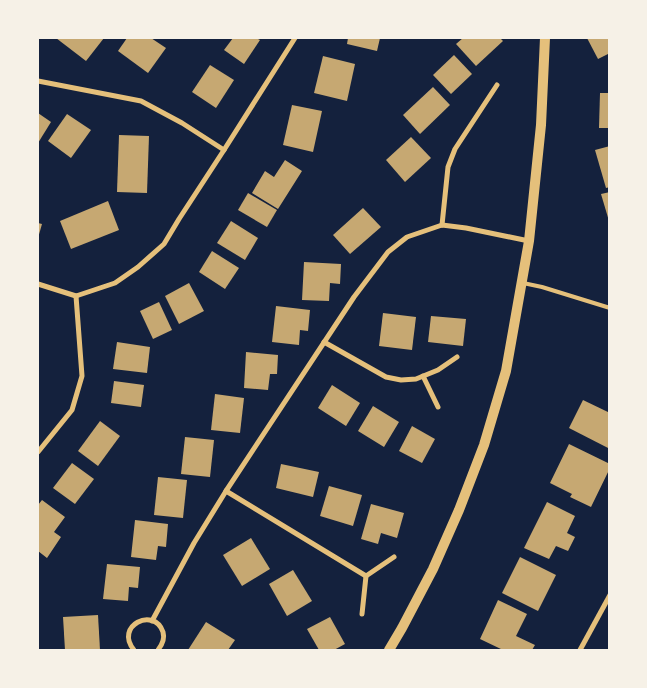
<svg xmlns="http://www.w3.org/2000/svg" width="647" height="688" font-family="'PT Sans',sans-serif">
<style>
.building{fill:#c6a872}
.lines{fill:none;stroke-linecap:round;stroke-linejoin:round}
.service{stroke:#e5c07b;stroke-width:4}
.minor{stroke:#e5c07b;stroke-width:5}
.secondary{stroke:#e5c07b;stroke-width:10}
</style>
<rect width="100%" height="100%" fill="#14213d"/>
<g class="building">
<polygon points="56,38 104,38 86,61"/>
<polygon points="127,38 151,38 166,48 148,73 118,51"/>
<polygon points="233,38 256,38 260,40 244,64 224,50"/>
<polygon points="348,38 380,38 377,51 347,44"/>
<polygon points="463,38 500,38 503,41 476,66 456,44"/>
<polygon points="587,38 610,38 610,53 598,59"/>
<polygon points="454,55 472,74 451,94 433,75"/>
<polygon points="323,56 355,64 347,101 314,93"/>
<polygon points="210,65 234,80 216,108 192,92"/>
<polygon points="433,87 450,105 420,134 403,115"/>
<polygon points="600,93 610,93 610,128 599,128"/>
<polygon points="292,105 322,111 313,152 283,145"/>
<polygon points="38,113 51,122 38,143"/>
<polygon points="67,114 91,130 71,158 48,141"/>
<polygon points="119,135 149,136 147,193 117,192"/>
<polygon points="411,137 431,158 405,182 386,160"/>
<polygon points="610,146 610,187 606,188 595,150"/>
<polygon points="285,160 302,171 278,209 252,193 265,171 274,177"/>
<polygon points="610,192 610,221 609,221 601,194"/>
<polygon points="248,193 277,210 267,227 238,210"/>
<polygon points="108,201 119,230 71,249 60,221"/>
<polygon points="363,208 381,227 350,254 333,235"/>
<polygon points="231,221 258,238 245,260 217,243"/>
<polygon points="38,223 42,224 38,238"/>
<polygon points="212,251 239,268 225,289 199,272"/>
<polygon points="304,262 341,264 340,284 330,283 329,301 302,300"/>
<polygon points="189,283 204,311 179,324 165,296"/>
<polygon points="159,302 172,330 153,339 140,311"/>
<polygon points="276,306 310,310 308,331 300,330 299,345 272,342"/>
<polygon points="383,313 416,317 412,350 379,346"/>
<polygon points="431,316 466,319 463,346 428,342"/>
<polygon points="117,342 150,347 147,373 113,369"/>
<polygon points="246,352 278,355 277,374 270,374 268,390 244,388"/>
<polygon points="114,381 144,385 141,407 111,403"/>
<polygon points="332,385 360,403 346,426 318,408"/>
<polygon points="215,394 244,398 240,433 211,430"/>
<polygon points="583,400 610,413 610,449 569,428"/>
<polygon points="373,406 399,422 384,447 358,431"/>
<polygon points="100,421 120,436 98,466 78,451"/>
<polygon points="412,426 435,439 422,463 399,451"/>
<polygon points="185,437 214,440 210,477 181,474"/>
<polygon points="569,444 610,464 610,468 591,507 570,497 572,494 550,483"/>
<polygon points="72,463 94,479 75,504 53,488"/>
<polygon points="281,464 319,472 313,497 276,488"/>
<polygon points="158,477 187,480 183,518 154,515"/>
<polygon points="329,486 362,495 353,526 320,516"/>
<polygon points="42,500 65,517 54,532 61,537 47,558 38,551 38,505"/>
<polygon points="547,502 575,516 567,533 575,537 568,551 556,546 549,559 524,548"/>
<polygon points="371,504 404,513 397,538 381,533 378,544 361,539"/>
<polygon points="135,520 168,524 166,547 158,546 156,560 131,557"/>
<polygon points="251,538 270,569 242,586 223,555"/>
<polygon points="520,557 556,575 538,611 502,593"/>
<polygon points="107,564 140,567 138,588 129,587 128,601 103,599"/>
<polygon points="293,570 312,601 287,616 269,584"/>
<polygon points="498,600 527,614 516,636 535,645 532,650 503,650 480,639"/>
<polygon points="98,615 100,650 65,650 63,617"/>
<polygon points="330,617 345,644 334,650 319,650 307,629"/>
<polygon points="206,622 235,640 228,650 188,650"/>
</g>
<g class="lines">
<polyline class="service" points="523,283 542,287 610,308"/>
<g class="minor">
<polyline points="38,81 141,101 182,123 224,150"/>
<polyline points="442,225 448,167 455,149 497,85"/>
<polyline points="38,284 76,296 115,283 138,267 164,244 179,219 224,150 295,38"/>
<polyline points="324,342 386,377 401,380 416,379 438,370 457,357"/>
<polyline points="423,376 438,407"/>
<polyline points="38,452 72,410 82,376 76,296"/>
<polyline points="226,491 366,576 394,557"/>
<polyline points="362,614 366,576"/>
<polyline points="152,621 194,543 226,491 354,297 388,252 407,237 442,225 466,228 529,241"/>
<path d="M134,650C114,626 154,606 163,632C165,639 162,645 158,650"/>
<polyline points="580,650 610,595"/>
</g>
<polyline class="secondary" points="389,650 402,628 433,569 459,510 484,445 506,371 529,241 541,125 545,38"/>
</g>
<rect width="647" height="688" fill="none" stroke="#f6f1e7" stroke-width="78"/>
</svg>
